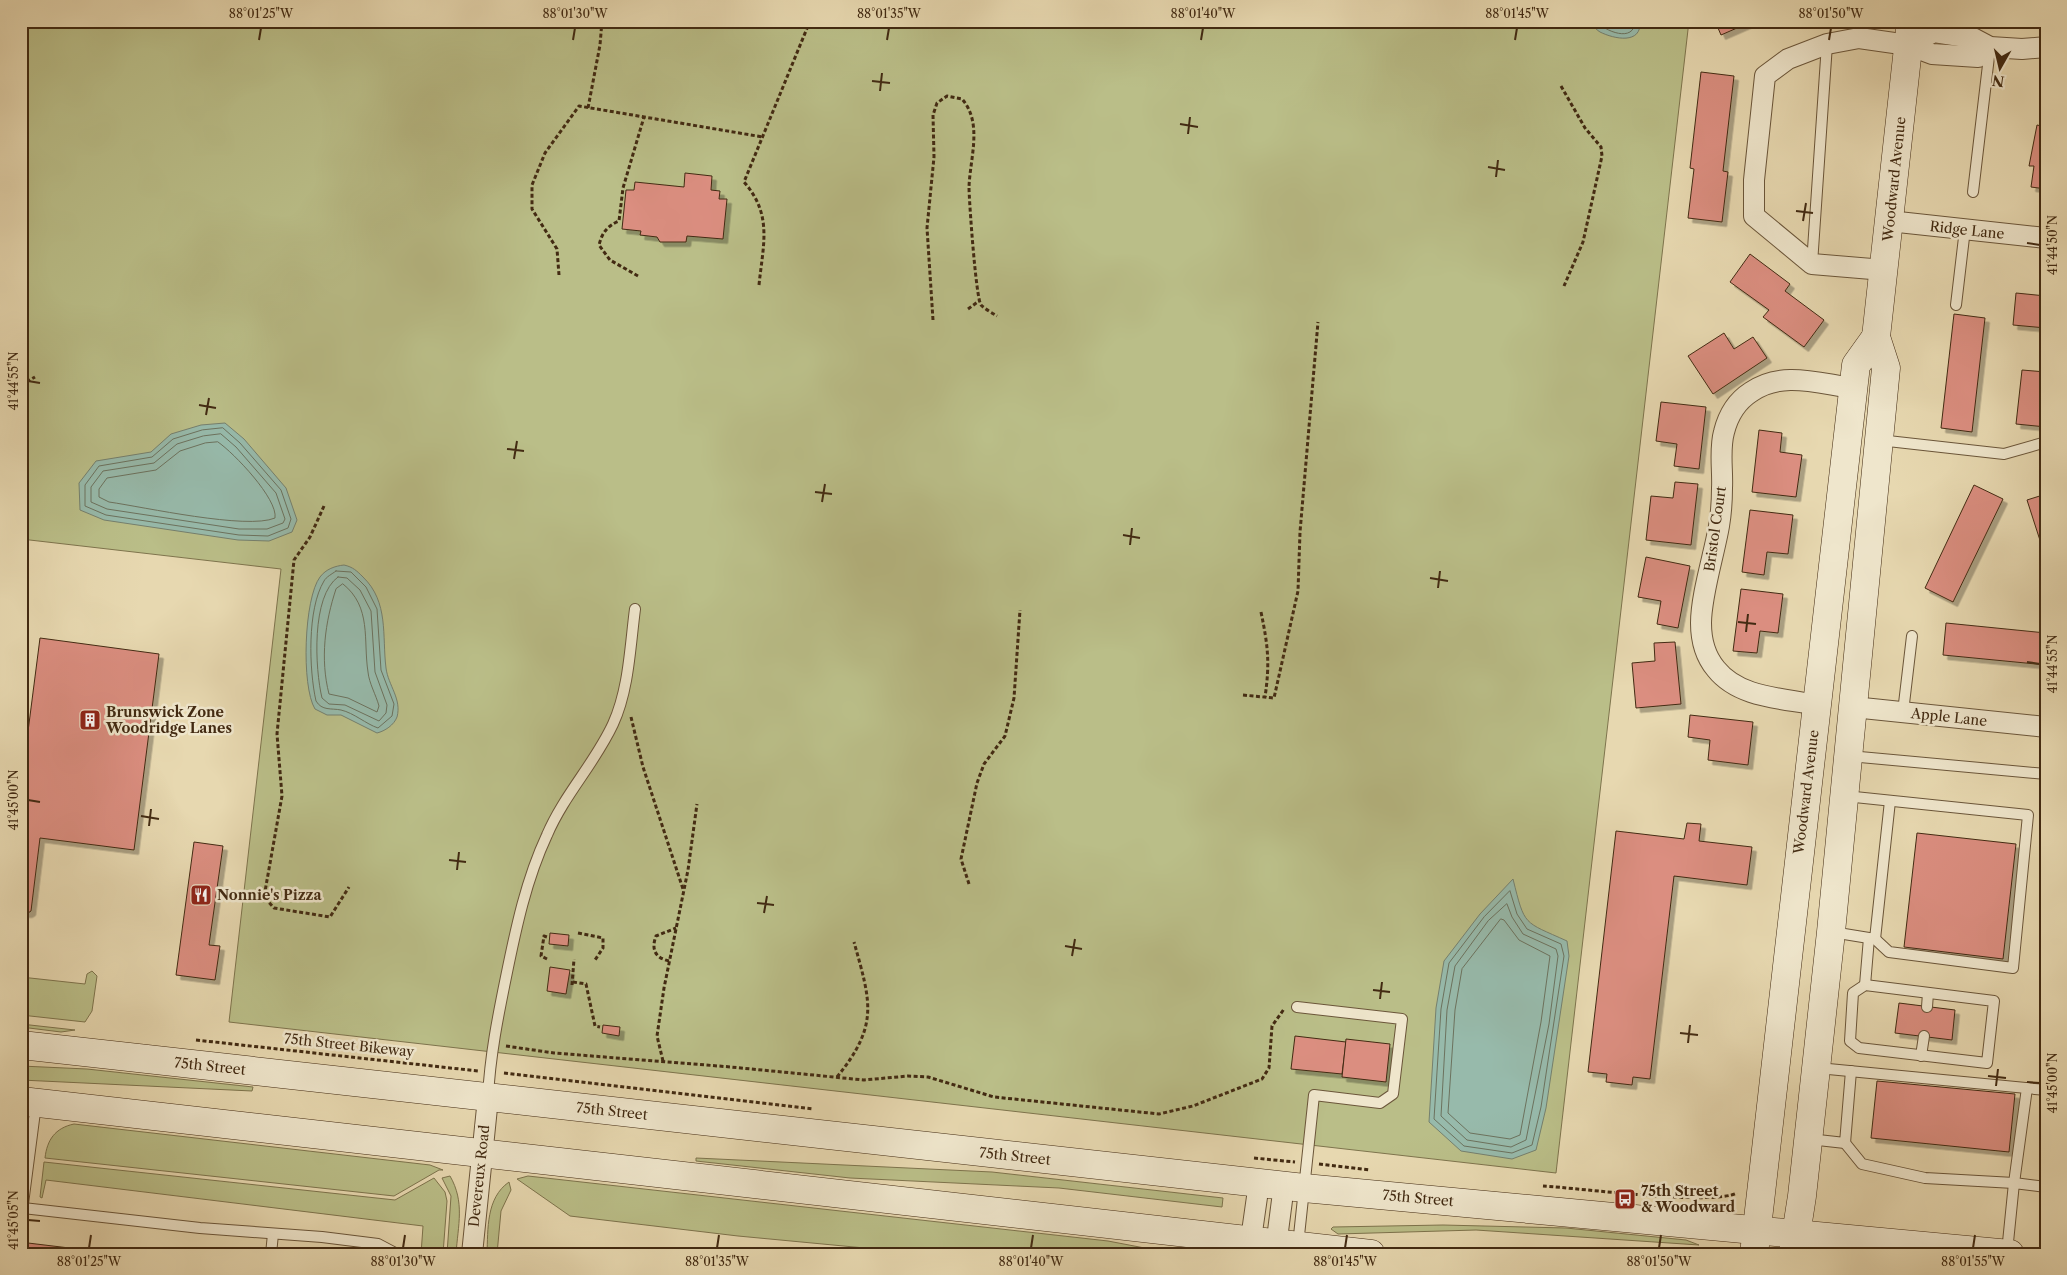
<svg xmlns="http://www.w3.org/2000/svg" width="2067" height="1275" font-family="'Libre Caslon Text',serif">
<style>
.green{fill:#babe88;stroke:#7e744d}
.water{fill:#97baab;stroke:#75806e}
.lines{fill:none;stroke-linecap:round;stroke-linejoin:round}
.shore{stroke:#6c725e;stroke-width:1}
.building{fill:#db8e80;stroke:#422a12;filter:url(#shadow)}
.lane-casing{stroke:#6b563a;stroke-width:12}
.street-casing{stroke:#6b563a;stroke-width:22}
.secondary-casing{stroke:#422a12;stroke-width:29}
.path{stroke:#422a12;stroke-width:3;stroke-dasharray:4 2.5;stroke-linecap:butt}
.lane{stroke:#efe6cc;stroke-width:10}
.street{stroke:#efe6cc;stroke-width:20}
.secondary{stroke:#efe6cc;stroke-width:28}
.ticks{fill:none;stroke:#422a12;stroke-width:2}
.labels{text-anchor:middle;stroke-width:5;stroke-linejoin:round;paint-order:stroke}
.street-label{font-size:14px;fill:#422a12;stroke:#efe6cc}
.poi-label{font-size:14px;font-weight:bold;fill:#422a12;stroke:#efe6cc;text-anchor:start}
.neatline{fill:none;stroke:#422a12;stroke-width:2}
.ticks-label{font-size:12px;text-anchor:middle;fill:#422a12}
</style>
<defs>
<filter id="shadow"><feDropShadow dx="4.5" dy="4.5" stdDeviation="0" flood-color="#0004"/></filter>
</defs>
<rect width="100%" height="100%" fill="#e7d8b0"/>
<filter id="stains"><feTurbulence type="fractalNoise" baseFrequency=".004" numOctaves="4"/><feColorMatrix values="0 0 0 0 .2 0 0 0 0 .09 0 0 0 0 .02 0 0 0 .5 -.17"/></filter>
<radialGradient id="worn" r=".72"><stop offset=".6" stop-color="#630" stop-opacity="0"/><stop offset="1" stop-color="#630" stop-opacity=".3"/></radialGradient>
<g class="green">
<polygon points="21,21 1689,21 1556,1173 229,1022 281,569 21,539"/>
<polygon points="92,971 97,976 92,1011 85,1022 21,1015 21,977 85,984 87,974"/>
<polygon points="21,1024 75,1030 61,1032 21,1027"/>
<polygon points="21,1066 87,1069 253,1087 252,1091 21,1080"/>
<path d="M74,1124L430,1165L443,1170H439L394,1196L45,1158C47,1140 55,1128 74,1124Z"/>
<polygon points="696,1158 992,1172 1223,1198 1222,1207 1059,1188 850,1178 696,1161"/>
<polygon points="44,1162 395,1200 434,1178 445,1192 447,1201 443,1254 421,1254 423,1226 46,1180 42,1198 40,1197"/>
<path d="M450,1176C465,1202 458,1225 456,1254H447L451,1196L442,1178Z"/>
<polygon points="528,1176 1108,1241 1176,1254 928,1254 738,1236 570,1216 517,1179"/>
<path d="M509,1182L511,1190L501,1211L497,1254H487C488,1229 486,1198 509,1182Z"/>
<polygon points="1443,1225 1566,1228 1686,1240 1699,1245 1476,1230 1338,1234 1331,1229 1333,1227"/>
</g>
<g class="water">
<path d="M1589,21H1640C1642,45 1614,39 1600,32C1596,30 1593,25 1589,21Z"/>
<polygon points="225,423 244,439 286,488 297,520 292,532 269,541 238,540 104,520 80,510 79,483 96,461 151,452 171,434 201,425"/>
<path d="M344,565C353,567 357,571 363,577C389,602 382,636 386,668C388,685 402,699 397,717C394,725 385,731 377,733L341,715H327L315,709C301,686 304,598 320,577C326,569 335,566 344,565Z"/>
<path d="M1513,879C1525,927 1523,921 1567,941L1569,956L1546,1108L1536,1150L1512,1159L1461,1151L1429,1122L1436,1008L1444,961L1480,914Z"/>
</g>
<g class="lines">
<g class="shore">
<path d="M1596,21C1604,31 1635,44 1635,21"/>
<polygon points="223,428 240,443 281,490 291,519 288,528 268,536 239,535 106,515 85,506 85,485 99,466 152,457 173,439 202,430"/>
<polygon points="221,434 236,447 276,493 285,519 283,523 267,529 239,529 107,509 91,502 91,487 103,471 154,463 177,444 203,436"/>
<path d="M218,442C234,453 278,499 275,518C247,530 144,507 109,502L99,497V489L107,478L156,470L180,451L205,443Z"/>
<path d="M336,571L351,572L366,587L377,609L381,670L394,704L392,716L378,728C366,724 354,713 341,710C331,708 322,711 316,701C309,670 307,609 324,581C326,577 332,574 336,571Z"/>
<path d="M338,577L347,578L360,590L371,611L375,672L387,705L386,713L379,721L345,705L329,704L322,698C315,669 311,596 338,577Z"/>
<path d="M343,584C372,607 363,640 368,672C369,683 376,695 379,706L377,712L348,698L329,694C320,659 325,622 336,589Z"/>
<polygon points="1510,891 1517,914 1527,929 1561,944 1564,956 1541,1107 1532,1145 1512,1153 1464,1146 1434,1119 1441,1009 1449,963 1484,917"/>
<polygon points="1507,904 1512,917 1523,934 1556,949 1558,956 1549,1024 1526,1140 1511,1147 1467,1140 1441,1116 1447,1010 1455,966 1488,921"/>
<polygon points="1501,919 1504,920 1519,940 1550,956 1541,1022 1520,1135 1510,1139 1470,1133 1448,1113 1455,1010 1462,969"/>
</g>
</g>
<g class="building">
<polygon points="1715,21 1753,21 1721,35"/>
<polygon points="1701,72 1734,76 1723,171 1728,172 1722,222 1688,218 1694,169 1690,168"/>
<polygon points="2037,125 2046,127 2046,189 2031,187 2034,166 2029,166"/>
<polygon points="685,173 712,176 711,190 720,191 719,199 727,199 723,239 687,236 686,242 660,242 657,237 640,235 641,231 622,229 626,190 634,190 635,182 684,187"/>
<polygon points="1750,254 1790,284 1785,291 1824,320 1804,347 1763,317 1769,310 1730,282"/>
<polygon points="2016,293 2046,296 2046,328 2013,325"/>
<polygon points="1954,314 1985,318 1972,432 1941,428"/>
<polygon points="1724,333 1734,349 1753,337 1767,358 1713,394 1688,356"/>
<polygon points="2022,370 2046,372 2046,427 2016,424"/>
<polygon points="1661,402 1706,407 1699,469 1674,466 1677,444 1656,441"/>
<polygon points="1759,430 1782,433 1780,452 1802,455 1796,497 1752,492"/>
<polygon points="1675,482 1698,484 1691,545 1646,540 1651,496 1673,498"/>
<polygon points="1974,485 2003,499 1953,602 1925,588"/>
<polygon points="2046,494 2046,559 2027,500"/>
<polygon points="1750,510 1793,515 1788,554 1767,552 1764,575 1742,572"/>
<polygon points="1646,557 1690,566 1678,628 1657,624 1661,601 1638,597"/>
<polygon points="1741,589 1783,594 1778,633 1760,631 1757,653 1733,651"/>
<polygon points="1946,623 2046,633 2046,665 1943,655"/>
<polygon points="40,638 159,654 134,850 40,838 31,911 28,913 21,913 21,786"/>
<polygon points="1675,642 1681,704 1636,708 1632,663 1655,661 1654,643"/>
<polygon points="1690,715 1753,722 1748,765 1708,760 1710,740 1688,737"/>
<polygon points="1687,823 1701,824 1699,841 1752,847 1747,885 1674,876 1650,1079 1633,1077 1632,1085 1606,1082 1607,1074 1588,1072 1616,831 1684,839"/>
<polygon points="1917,833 2016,844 2003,959 1904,947"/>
<polygon points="194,842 223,846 209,945 220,946 215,980 176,975"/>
<polygon points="550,933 569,935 568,946 549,944"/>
<polygon points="550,967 570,970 566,994 547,991"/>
<polygon points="1899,1003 1955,1010 1952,1040 1895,1033"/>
<polygon points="603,1025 620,1027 619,1036 602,1033"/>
<polygon points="1295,1036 1346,1042 1342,1074 1291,1069"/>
<polygon points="1346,1039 1390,1044 1386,1082 1342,1077"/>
<polygon points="1877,1081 2015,1094 2009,1152 1871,1138"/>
<polygon points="28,1243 119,1254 26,1254"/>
</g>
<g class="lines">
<g class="lane-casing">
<g id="lane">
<polyline points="1973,192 1990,48"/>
<polyline points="1812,264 1827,44"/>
<polyline points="1956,305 1965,229"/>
<polyline points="1879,440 2004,454 2046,442"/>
<polyline points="1903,712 1912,636"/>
<polyline points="1849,756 2046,774"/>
<polyline points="1832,932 1875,939 1889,952 2013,968 2028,815 1845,796"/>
<polyline points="1875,939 1890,801"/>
<polygon points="1865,985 1994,1001 1987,1063 1859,1048 1850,1041 1853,993"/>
<polyline points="1865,985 1869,938"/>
<polyline points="1297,1007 1402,1019 1393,1094 1380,1103 1314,1095 1298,1245"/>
<polyline points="1927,1007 1928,993"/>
<polyline points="1921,1056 1924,1036"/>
<polyline points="1818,1068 2046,1090"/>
<path d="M488,1097C490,1056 498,1016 506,977C516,928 526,880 547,835C564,795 595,763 613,724C629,689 630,647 635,609"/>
<polyline points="1809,1139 1845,1143 1851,1071"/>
<polyline points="1845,1143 1862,1164 1925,1178 2014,1183 2027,1088"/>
<polyline points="23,1208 200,1228 322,1237 378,1244 397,1254"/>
<polyline points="21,1219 36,1104"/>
<polyline points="2007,1252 2014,1183 2046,1187"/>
<polyline points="271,1254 273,1234"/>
</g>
</g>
<g class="street-casing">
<g id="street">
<polyline points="1908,45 1934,32 1973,38 1990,47 2022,49 2046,47"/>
<polyline points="1889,221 2046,238"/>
<polyline points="1884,270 1812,264 1754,216 1754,180 1765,76 1788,59 1827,44 1859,38 1908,45 1932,54 1978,57 1990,47"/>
<path d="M1816,705C1782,698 1739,698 1716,669C1705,656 1701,639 1701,623C1701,595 1714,555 1719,526C1721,514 1722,501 1722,488C1723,470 1719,450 1724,432C1728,416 1737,401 1751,392C1782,370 1820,384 1854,388"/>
<polyline points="1853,707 2046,727"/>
<polyline points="1249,1253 1259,1183"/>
<polyline points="472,1254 488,1098"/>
<polyline points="1275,1254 1284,1185"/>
</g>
</g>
<g class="secondary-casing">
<g id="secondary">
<polyline points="21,1045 1304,1188 2010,1254"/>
<polyline points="21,1101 1371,1254"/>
<polyline points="1754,1254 1856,365 1876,337"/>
<polyline points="1793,1254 1802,1196 1831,932 1886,368 1876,337 1911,21"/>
</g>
</g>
<g class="path">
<polyline points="1561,86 1585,128 1601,147 1602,156 1583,242 1564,286"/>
<polyline points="588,108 600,45 602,21"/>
<polyline points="559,275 557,249 532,209 532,185 545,153 579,106 763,137"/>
<path d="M638,276L610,260L599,245C602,233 607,226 619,221L623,188L644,117"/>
<path d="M759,285C763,245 773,215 744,182L810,21"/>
<polyline points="968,309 979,301"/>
<path d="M933,320L927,228L934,157L933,115L937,103L947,96L962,99C983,123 970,158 969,187C969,200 976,299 981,305C985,309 992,313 997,316"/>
<polyline points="21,385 35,377"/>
<polyline points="324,506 310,537 294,560 277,734 282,796 264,897 274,908 330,917 349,887"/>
<path d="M1261,612C1268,646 1270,663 1265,697"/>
<polyline points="1243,695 1274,698 1298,591 1300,532 1318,322"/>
<polyline points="631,717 643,767 683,889"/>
<polyline points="969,884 961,859 977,783 984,764 1005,736 1014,698 1020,610"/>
<polyline points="578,933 603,938 603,948 595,960"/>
<polyline points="547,959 541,956 544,936 547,937"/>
<path d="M669,961C655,958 651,949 656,936L676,928"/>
<polyline points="573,982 586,984 595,1026 600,1027"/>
<polyline points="572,985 574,959"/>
<polyline points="196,1040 478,1071"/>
<polyline points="506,1046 554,1053 731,1067 864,1080 908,1076 928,1077 994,1097 1159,1114 1193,1106 1262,1079 1269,1068 1272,1026 1284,1009"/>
<polyline points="663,1061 657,1036 664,988 688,870 697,804"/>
<polyline points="504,1073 813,1109"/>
<path d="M837,1077C879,1025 871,1003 854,942"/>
<polyline points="1254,1158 1295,1162"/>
<polyline points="1319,1164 1370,1170"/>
<path d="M1543,1186C1579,1188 1712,1206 1737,1193"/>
</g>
<use href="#lane" class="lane"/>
<use href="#street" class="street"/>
<use href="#secondary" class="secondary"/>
</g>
<path class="ticks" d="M259,40L261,28M573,40L575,28M887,40L889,28M1201,40L1203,28M1515,40L1517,28M1829,40L1831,28M872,81L890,83M880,91L882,73M1180,124L1198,127M1188,134L1190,117M1488,167L1505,170M1496,177L1498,160M1796,211L1813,213M1803,221L1806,203M2027,243L2040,245M28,381L40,383M199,405L216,408M206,415L209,398M507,449L524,451M514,459L517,441M815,492L832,494M822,502L825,484M1123,535L1140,538M1130,545L1132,528M1430,578L1448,581M1438,588L1440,571M1738,622L1756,624M1746,632L1748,614M2027,662L2040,664M28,800L40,802M141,816L159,819M149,826L151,809M449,860L466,862M457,870L459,852M757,903L774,905M764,913L767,896M1065,946L1082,949M1072,956L1075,939M1373,990L1390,992M1380,999L1382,982M1680,1033L1698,1035M1688,1043L1690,1025M1988,1076L2006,1078M2027,1082L2040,1083M1996,1086L1998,1069M28,1220L40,1221M89,1248L91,1235M403,1248L405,1235M717,1248L719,1235M1031,1248L1033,1235M1345,1248L1347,1235M1659,1248L1661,1235M1973,1248L1975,1235"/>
<defs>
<g id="building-square" transform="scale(1.125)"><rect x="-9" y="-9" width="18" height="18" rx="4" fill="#8f2418" stroke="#efe6cc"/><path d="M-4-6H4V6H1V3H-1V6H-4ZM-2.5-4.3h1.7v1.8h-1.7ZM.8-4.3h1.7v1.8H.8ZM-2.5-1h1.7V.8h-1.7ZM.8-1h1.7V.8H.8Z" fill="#fff"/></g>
<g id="restaurant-square" transform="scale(1.125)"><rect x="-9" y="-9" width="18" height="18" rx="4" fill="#8f2418" stroke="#efe6cc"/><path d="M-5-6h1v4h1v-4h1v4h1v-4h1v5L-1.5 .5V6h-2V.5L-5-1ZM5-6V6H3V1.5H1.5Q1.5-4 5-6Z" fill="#fff"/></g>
<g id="bus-square" transform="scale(1.125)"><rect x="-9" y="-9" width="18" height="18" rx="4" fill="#8f2418" stroke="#efe6cc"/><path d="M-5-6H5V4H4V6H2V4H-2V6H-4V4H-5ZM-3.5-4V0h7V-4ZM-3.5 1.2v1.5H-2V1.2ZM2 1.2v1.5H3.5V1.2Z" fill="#fff"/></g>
</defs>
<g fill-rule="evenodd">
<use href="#building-square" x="90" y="720"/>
<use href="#restaurant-square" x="201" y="895"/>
<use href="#bus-square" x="1625" y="1199"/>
</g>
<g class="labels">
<g class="street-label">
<text transform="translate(1894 179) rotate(-84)" y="5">Woodward Avenue</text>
<text transform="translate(1967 230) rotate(6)" y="5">Ridge Lane</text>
<text transform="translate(1715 529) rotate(-82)" y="5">Bristol Court</text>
<text transform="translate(1949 717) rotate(6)" y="5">Apple Lane</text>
<text transform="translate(1806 792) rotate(-83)" y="5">Woodward Avenue</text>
<text transform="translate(349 1045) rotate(6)" y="5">75th Street Bikeway</text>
<text transform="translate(210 1066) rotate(6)" y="5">75th Street</text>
<text transform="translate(612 1111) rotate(6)" y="5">75th Street</text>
<text transform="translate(1015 1156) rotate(6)" y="5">75th Street</text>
<text transform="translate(479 1176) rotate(-84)" y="5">Devereux Road</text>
<text transform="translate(1418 1198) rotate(5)" y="5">75th Street</text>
</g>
<g class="poi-label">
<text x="106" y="717">Brunswick Zone<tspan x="106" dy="16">Woodridge Lanes</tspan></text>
<text x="217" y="900">Nonnie's Pizza</text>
<text x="1641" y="1196">75th Street<tspan x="1641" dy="16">&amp; Woodward</tspan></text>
</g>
</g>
<rect width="2067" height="1275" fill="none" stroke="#e7d8b0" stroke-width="55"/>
<g transform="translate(2000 68) rotate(188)" stroke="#efe6cc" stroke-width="4" paint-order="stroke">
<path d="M0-4L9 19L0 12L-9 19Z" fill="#422a12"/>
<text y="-8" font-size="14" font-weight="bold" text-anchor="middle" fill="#422a12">N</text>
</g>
<rect x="28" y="28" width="2012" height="1220" class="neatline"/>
<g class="ticks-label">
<text x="261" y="18">88°01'25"W</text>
<text x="575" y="18">88°01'30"W</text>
<text x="889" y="18">88°01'35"W</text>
<text x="1203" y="18">88°01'40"W</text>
<text x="1517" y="18">88°01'45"W</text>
<text x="1831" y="18">88°01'50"W</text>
<text transform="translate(2053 245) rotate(-90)" y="4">41°44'50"N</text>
<text transform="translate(14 381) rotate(-90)" y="4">41°44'55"N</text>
<text transform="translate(2053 664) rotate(-90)" y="4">41°44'55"N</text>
<text transform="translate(14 800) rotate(-90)" y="4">41°45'00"N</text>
<text transform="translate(2053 1083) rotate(-90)" y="4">41°45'00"N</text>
<text transform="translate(14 1220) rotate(-90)" y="4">41°45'05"N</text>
<text x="89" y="1266">88°01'25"W</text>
<text x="403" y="1266">88°01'30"W</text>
<text x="717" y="1266">88°01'35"W</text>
<text x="1031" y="1266">88°01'40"W</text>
<text x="1345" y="1266">88°01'45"W</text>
<text x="1659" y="1266">88°01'50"W</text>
<text x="1973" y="1266">88°01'55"W</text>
</g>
<rect width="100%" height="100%" filter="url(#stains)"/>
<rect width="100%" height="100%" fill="url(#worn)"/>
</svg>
